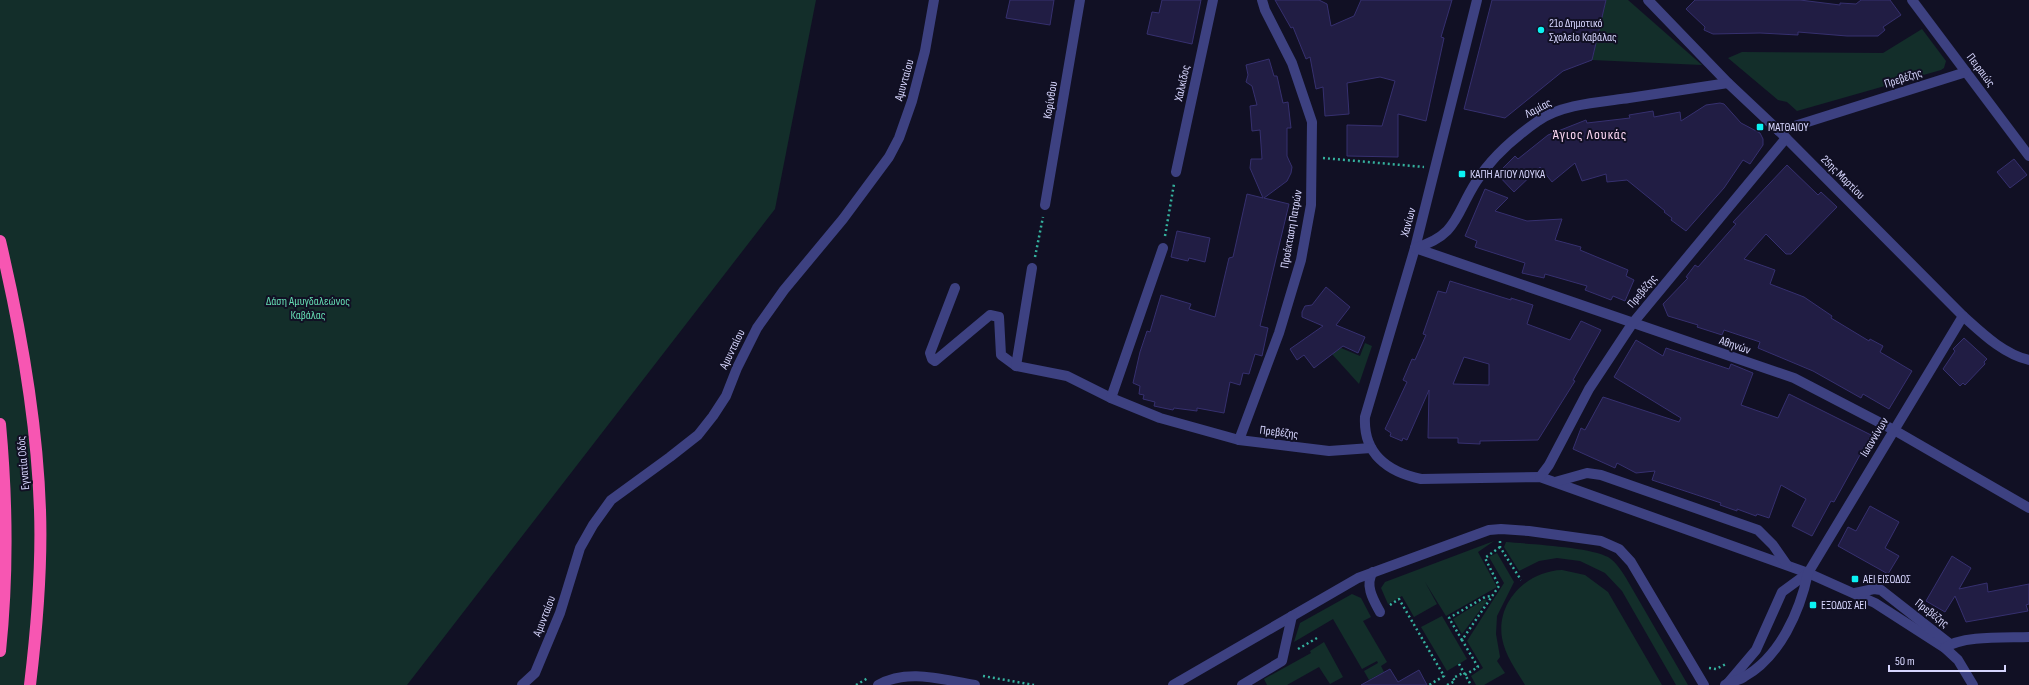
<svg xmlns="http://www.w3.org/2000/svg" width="2029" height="685" font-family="'Sofia Sans Condensed',sans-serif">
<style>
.green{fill:#132e2a}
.building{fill:#211d44;stroke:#36306f;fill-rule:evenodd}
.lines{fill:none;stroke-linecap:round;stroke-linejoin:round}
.path{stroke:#35b19e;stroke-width:2.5;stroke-dasharray:2 3;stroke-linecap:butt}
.minor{stroke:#3d4181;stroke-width:10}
.highway{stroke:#f756b2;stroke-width:12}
.poi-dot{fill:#0bf2f3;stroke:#111024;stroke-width:1.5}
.labels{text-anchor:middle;stroke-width:4;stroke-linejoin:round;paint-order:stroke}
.poi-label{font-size:12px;fill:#d6d5fd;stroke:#111024;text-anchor:start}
.street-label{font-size:12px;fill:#d6d5fd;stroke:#111024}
.park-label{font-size:12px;fill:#64dab1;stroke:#111024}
.quarter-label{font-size:14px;letter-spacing:1px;fill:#fdd7f3;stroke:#111024}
</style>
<rect width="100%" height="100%" fill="#111024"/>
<g class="green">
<polygon points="0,0 816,0 775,209 407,685 0,685"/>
<polygon points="1606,0 1628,0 1702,65 1592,60"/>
<polygon points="1922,29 1946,61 1944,68 1941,70 1797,111 1787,102 1778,100 1728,58 1742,52 1883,53"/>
<polygon points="1365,343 1372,346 1359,384 1332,354 1341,348 1360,356"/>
<polygon points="1494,541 1478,552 1497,587 1446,616 1425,582 1437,604 1414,617 1402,596 1388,604 1381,588 1385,582"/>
<path d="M1506,542C1529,544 1590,547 1608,557C1616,562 1621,570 1626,578L1688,685H1676L1622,591L1605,573L1580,561L1557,558L1539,561L1519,571L1504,547Z"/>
<polygon points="1497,553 1514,582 1497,616 1496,634 1500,657 1497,661 1505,673 1484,685 1476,685 1471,676 1483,668 1467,641 1504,583 1489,557"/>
<path d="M1562,570L1585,575L1608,592L1662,685H1525C1516,670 1505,655 1502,638C1496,601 1528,571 1562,570Z"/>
<polygon points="1352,594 1361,598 1371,617 1363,621 1387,662 1381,666 1384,672 1369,680 1364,671 1378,663 1377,661 1362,669 1333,619 1294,642 1300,623"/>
<polygon points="1485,599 1487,601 1462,634 1453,619"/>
<polygon points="1442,616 1467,659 1447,671 1421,627"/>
<polygon points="1324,642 1343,677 1330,684 1319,667 1287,685 1267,685 1264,679 1311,653 1310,651"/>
</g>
<g class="building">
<polygon points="1010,0 1054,0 1050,25 1006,18"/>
<polygon points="1162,0 1201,0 1192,44 1147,34 1152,12 1159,13"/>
<polygon points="1275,0 1319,0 1327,4 1331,26 1354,16 1361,0 1452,0 1441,37 1444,38 1426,121 1398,114 1398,157 1347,156 1347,125 1382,126 1395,81 1380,77 1347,83 1349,114 1325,116 1323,87 1316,89 1310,57 1306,59 1293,27 1291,28"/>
<polygon points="1492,0 1606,0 1592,60 1563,71 1505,118 1464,109"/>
<polygon points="1695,0 1800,0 1840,5 1840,3 1856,4 1861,0 1890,0 1901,15 1883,27 1885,30 1878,36 1847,36 1798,32 1798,35 1760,33 1713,34 1704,30 1705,27 1686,9"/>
<polygon points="1269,59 1274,76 1277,76 1283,103 1288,102 1291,128 1287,128 1287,156 1292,167 1291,173 1287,181 1264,198 1289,204 1260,326 1268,328 1262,356 1255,354 1249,374 1243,373 1240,385 1230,382 1224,413 1197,408 1197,411 1174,408 1173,410 1154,406 1155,402 1143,399 1144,395 1139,394 1140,386 1133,383 1140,352 1147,331 1150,332 1161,295 1191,304 1189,309 1215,317 1229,258 1233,257 1247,194 1263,198 1250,168 1251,159 1262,159 1260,130 1252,131 1250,106 1257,105 1252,86 1246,82 1248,75 1246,65"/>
<polygon points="1720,103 1724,104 1741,123 1760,133 1763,139 1763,145 1750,164 1743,160 1724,188 1686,231 1671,220 1672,218 1664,212 1665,211 1627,180 1607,182 1606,174 1582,181 1575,163 1552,182 1540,167 1514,192 1497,174 1515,156 1518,159 1548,135 1586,120 1587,123 1630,118 1629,115 1653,111 1654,117 1680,112 1681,121 1706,105"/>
<polygon points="2014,159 2027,175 2010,188 1997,172"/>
<polygon points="1787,165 1818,195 1821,192 1837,207 1791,254 1786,254 1766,234 1744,259 1775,270 1770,284 1804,297 1832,316 1831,318 1869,341 1870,339 1883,346 1880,352 1912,371 1889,409 1863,394 1861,398 1813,371 1758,348 1760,342 1724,330 1722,335 1697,327 1698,325 1668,316 1663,304 1688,278 1686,277 1695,265 1698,267 1736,224 1733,222"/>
<polygon points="1485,189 1508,198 1495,211 1527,221 1562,219 1555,240 1581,247 1580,250 1628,270 1626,276 1634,280 1625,301 1613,296 1611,300 1585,290 1587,286 1545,274 1544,278 1522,273 1525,263 1475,247 1477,241 1465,236"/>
<polygon points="1177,231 1210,238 1205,262 1189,258 1188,261 1171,257"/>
<path d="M1450,281L1511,300V298L1533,305L1527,324L1570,340L1581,321L1601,330L1573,380L1575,381L1538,440L1480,441V444L1458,443V438H1428L1429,390L1407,440L1403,438L1402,441L1390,436L1391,433L1385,429L1407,382L1403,380L1412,359L1415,360L1426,335L1423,334L1438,291L1446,293ZM1464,357L1489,364V385L1453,384Z"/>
<polygon points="1326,287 1350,307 1336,325 1365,337 1358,353 1343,346 1314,368 1304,355 1297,360 1290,349 1323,326 1302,317 1302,312 1305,306 1312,305"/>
<polygon points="1964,338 1987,359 1984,362 1985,364 1965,385 1963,383 1960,386 1943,369 1955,351 1953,349"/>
<polygon points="1636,340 1663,356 1666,348 1729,369 1731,364 1753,373 1741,405 1778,418 1789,394 1871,435 1834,502 1831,501 1812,536 1792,526 1806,499 1781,485 1769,518 1757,514 1756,516 1737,509 1737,511 1720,505 1721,503 1652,480 1655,471 1636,473 1617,463 1615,468 1573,449 1581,428 1585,430 1603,397 1679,422 1681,418 1614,377"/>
<polygon points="1870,506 1899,522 1885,548 1899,556 1888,574 1838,546 1848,527 1856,531"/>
<polygon points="1952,556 1971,568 1959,589 1987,583 1988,592 2029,584 2029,604 2026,605 2028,611 1966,622 1955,596 1945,612 1926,601"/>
<polygon points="1390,669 1398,682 1419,670 1427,685 1361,685"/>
</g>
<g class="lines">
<g class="path">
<polyline points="1323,158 1424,167"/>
<polyline points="1165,236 1174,184"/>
<polyline points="1035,257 1043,217"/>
<polyline points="1500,541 1500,547 1521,580"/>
<polyline points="1390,605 1399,599 1444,676 1429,685"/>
<polyline points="1462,640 1449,618 1485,597 1492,596"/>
<polyline points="1298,649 1317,638"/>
<polyline points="1459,664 1471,685"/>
<polyline points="1709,668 1716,669 1726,664"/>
<polyline points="1465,675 1478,667 1462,640 1499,586 1485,558 1500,547"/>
<polyline points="983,676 1034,685"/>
<polyline points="856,685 868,678"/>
<polyline points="1447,685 1455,681 1453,678 1463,673"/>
</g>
<g class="minor">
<path d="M1477,0L1415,248L1365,417C1363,454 1388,472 1421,479L1540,477L1808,573L1875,603L1945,648L1958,660L1973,685"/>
<path d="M1648,0L1728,83L1779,131L1963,316C1982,333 2003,354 2029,360"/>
<polyline points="1912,0 2029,156"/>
<polyline points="1779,131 1966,72"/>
<polyline points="1176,172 1213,0"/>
<polyline points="1045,205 1080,0"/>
<polyline points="1415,248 1794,378 1894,430 2029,508"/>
<path d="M1415,248C1458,235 1455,215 1476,182C1491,158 1515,137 1538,121C1561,104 1601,102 1629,98C1662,93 1695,88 1728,83"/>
<polyline points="955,288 930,353 932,359 935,361 990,315 999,317 1001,355 1016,366 1067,376 1111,398 1160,418 1239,440 1329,451 1371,448"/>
<polyline points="1016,366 1032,268"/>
<polyline points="1111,398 1163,248"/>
<polyline points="1239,440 1279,333 1301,260 1311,205 1312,122 1292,63 1265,10 1262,0"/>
<polyline points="1540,477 1549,465 1589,389 1632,324 1786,138"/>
<polyline points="1555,482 1587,473 1601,475 1758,530 1773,545 1787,565"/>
<path d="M1373,572C1364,585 1374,601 1380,612"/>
<polyline points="1855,593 1874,589 1881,590 1950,644"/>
<path d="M1945,648C1962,635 2008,638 2029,637"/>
<polyline points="1728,683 1756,650 1782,592 1808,573"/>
<polyline points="522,685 535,673 560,613 580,548 593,525 611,500 670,457 698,435 713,416 726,396 737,368 757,328 784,290 843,219 889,157 899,138 912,101 925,51 934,0"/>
<path d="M878,685C908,668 943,680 975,685"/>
<polyline points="1173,685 1358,578 1489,530 1501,529 1529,531 1601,541 1619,549 1631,562 1704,685"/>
<polyline points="1242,685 1282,661 1292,616"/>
<path d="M1725,685C1731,681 1738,681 1744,677C1780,657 1800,611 1808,573L1963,316"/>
</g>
<g class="highway">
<path d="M0,241C21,330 37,419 40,510C42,568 37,627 30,685"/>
<path d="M0,424C7,500 8,575 0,651"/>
</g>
</g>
<g class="poi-dot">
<circle cx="1541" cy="30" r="4"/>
<rect x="1756" y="123" width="8" height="8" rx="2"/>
<rect x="1458" y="170" width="8" height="8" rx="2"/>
<rect x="1851" y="575" width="8" height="8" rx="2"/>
<rect x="1809" y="601" width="8" height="8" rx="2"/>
</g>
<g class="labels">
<g class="poi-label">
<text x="1549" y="27">21ο Δημοτικό<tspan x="1549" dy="14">Σχολείο Καβάλας</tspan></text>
<text x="1768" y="131">ΜΑΤΘΑΙΟΥ</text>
<text x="1470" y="178">ΚΑΠΗ ΑΓΙΟΥ ΛΟΥΚΑ</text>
<text x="1863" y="583">ΑΕΙ ΕΙΣΟΔΟΣ</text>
<text x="1821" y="609">ΕΞΟΔΟΣ ΑΕΙ</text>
</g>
<g class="street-label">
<text transform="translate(1981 70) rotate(53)" y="4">Πειραιώς</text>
<text transform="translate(1903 78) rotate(-18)" y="4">Πρεβέζης</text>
<text transform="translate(904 80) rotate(-74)" y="4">Αμυνταίου</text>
<text transform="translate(1182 83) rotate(-78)" y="4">Χαλκίδος</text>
<text transform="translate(1050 100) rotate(-80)" y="4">Κορίνθου</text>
<text transform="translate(1538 108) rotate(-28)" y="4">Λαμίας</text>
<text transform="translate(1843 177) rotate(45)" y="4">25ης Μαρτίου</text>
<text transform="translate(1408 222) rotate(-75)" y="4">Χανίων</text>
<text transform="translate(1291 229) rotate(-80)" y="4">Προέκταση Πατρών</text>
<text transform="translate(1642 291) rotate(-50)" y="4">Πρεβέζης</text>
<text transform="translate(1735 345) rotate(19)" y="4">Αθηνών</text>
<text transform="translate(732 349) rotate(-64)" y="4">Αμυνταίου</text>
<text transform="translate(1279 432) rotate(7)" y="4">Πρεβέζης</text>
<text transform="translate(1874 437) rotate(-59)" y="4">Ιωαννίνων</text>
<text transform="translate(23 463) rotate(-95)" y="4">Εγνατία Οδός</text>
<text transform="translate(1932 613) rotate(38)" y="4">Πρεβέζης</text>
<text transform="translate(544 616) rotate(-69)" y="4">Αμυνταίου</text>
</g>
<g class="park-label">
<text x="308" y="305">Δάση Αμυγδαλεώνος<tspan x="308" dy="14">Καβάλας</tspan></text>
</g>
<g class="quarter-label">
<text x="1590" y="139">Άγιος Λουκάς</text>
</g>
</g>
<path d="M1889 665v6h116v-6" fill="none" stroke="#d6d5fd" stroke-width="2"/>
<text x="1895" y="665" font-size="12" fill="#d6d5fd" stroke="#111024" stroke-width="3" paint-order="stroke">50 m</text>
</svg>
